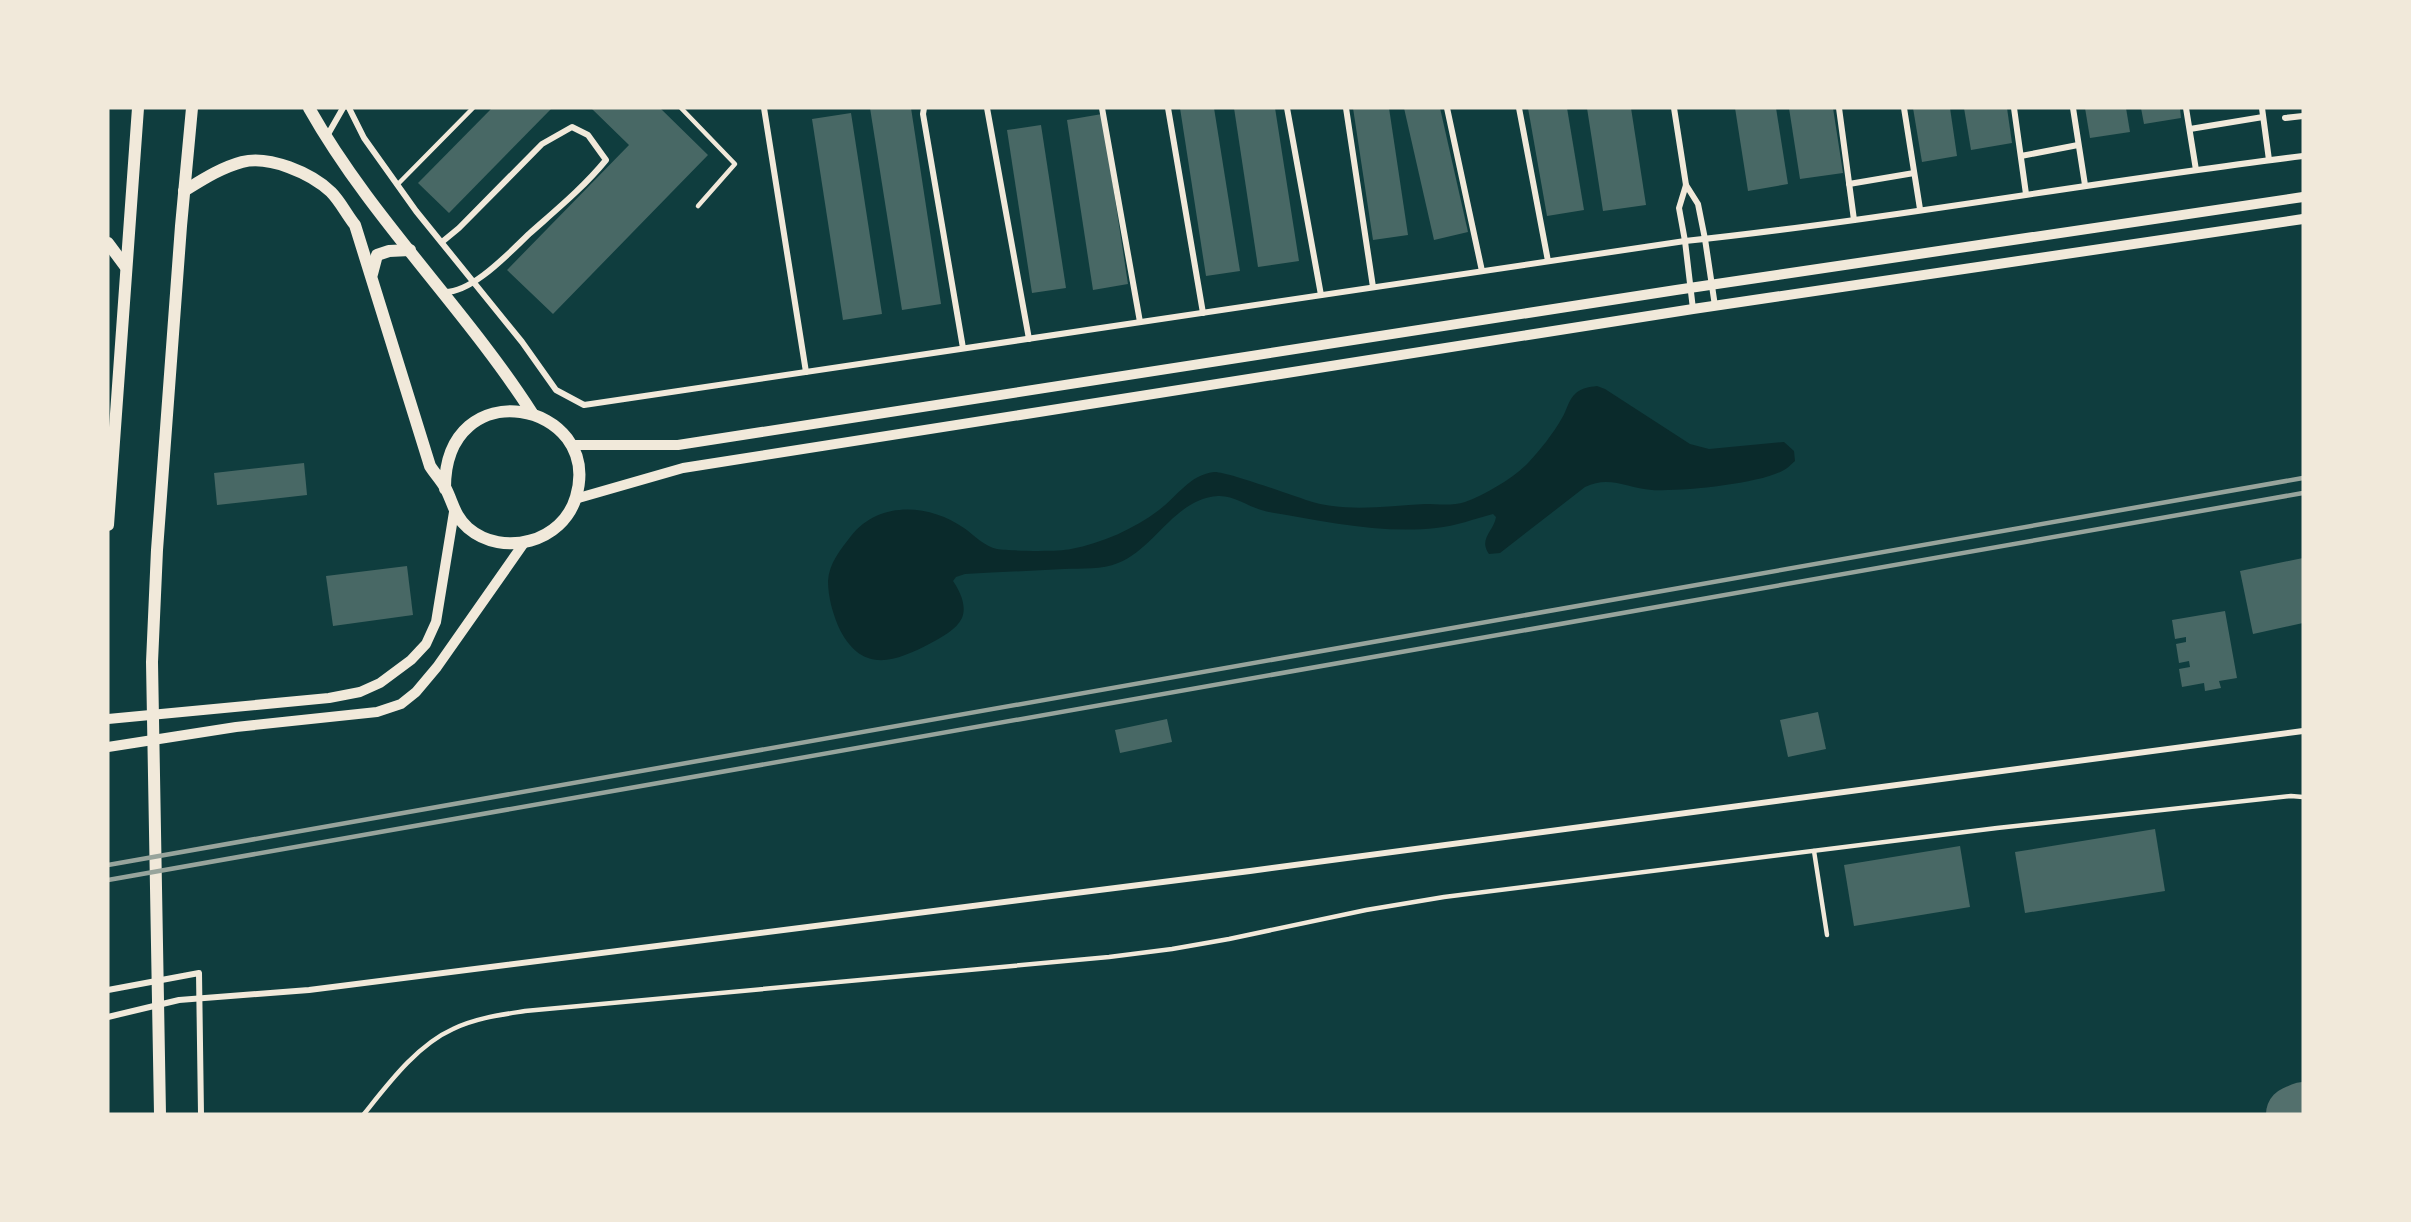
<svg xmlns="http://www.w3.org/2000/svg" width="2411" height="1222" font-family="'DejaVu Sans',sans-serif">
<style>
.water{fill:#0a2a2b}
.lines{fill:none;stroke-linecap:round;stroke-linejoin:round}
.taxiway{stroke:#53706d;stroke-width:56}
.building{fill:#486865}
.service{stroke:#f1e9da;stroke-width:4.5}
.minor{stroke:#f1e9da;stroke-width:6}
.tertiary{stroke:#f1e9da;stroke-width:10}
.secondary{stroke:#f1e9da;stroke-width:12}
.rail{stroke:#97a49c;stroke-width:4.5}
</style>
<rect width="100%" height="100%" fill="#0f3d3e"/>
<path class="water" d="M1597,386L1605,389L1690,444L1709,449L1784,442L1794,451L1795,461C1791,464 1788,468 1784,470C1761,484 1679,492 1652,490C1627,488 1609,475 1585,487L1500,553L1489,554C1478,539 1494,531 1496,517L1493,514C1474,519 1456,526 1436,528C1381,534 1323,521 1269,512C1251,509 1235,495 1218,496C1174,499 1155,549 1118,563C1102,570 1082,568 1064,569C1031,571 998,572 965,574L956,577L953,581C960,591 967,606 962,618C956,630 942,637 931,643C895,662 863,674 840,630C833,615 828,597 828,581C829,563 841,549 851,536C879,500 930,504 964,528C974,535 985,547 997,549C1011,551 1058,552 1071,549C1102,543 1134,529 1159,510C1178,496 1189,475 1214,472C1225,471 1291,495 1306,500C1344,513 1386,506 1425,504C1437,504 1453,506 1465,502C1486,494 1512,479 1528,463C1540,450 1553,434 1562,418C1567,410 1568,400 1576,393C1582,388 1589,387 1597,386Z"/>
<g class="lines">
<polyline class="taxiway" points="2294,1114 2303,1110"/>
</g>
<g class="building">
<polygon points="492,108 552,108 449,213 418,183"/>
<polygon points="591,108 660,108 708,155 553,314 507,270 629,145"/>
<polygon points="870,108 911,108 941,304 902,310"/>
<polygon points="1180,108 1214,108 1240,271 1206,276"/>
<polygon points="1234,108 1275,108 1299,261 1258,267"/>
<polygon points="1353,108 1389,108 1408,235 1373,240"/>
<polygon points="1404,108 1440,108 1468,232 1434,240"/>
<polygon points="1528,108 1567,108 1584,210 1547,216"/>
<polygon points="1587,108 1631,108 1646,205 1603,211"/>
<polygon points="1735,108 1776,108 1788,184 1748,191"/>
<polygon points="1789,108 1833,108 1843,173 1800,179"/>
<polygon points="1913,108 1950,108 1957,156 1922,162"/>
<polygon points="1964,108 2007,108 2012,143 1971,150"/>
<polygon points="2085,108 2126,108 2130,132 2090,138"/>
<polygon points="2141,108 2180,108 2181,118 2144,124"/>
<polygon points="851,113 882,314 843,320 812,119"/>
<polygon points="1102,114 1128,284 1093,290 1067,120"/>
<polygon points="1041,125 1066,288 1032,293 1007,130"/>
<polygon points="304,463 307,495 217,505 214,473"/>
<polygon points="2303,558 2303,623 2253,634 2240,571"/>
<polygon points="407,566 413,615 333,626 326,576"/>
<polygon points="2225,611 2237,678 2219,681 2221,688 2205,691 2204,683 2182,687 2179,669 2190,667 2189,661 2179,663 2176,644 2186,642 2186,637 2175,639 2172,620"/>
<polygon points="1818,712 1826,749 1788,757 1780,720"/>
<polygon points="1167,719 1172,742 1120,753 1115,730"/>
<polygon points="2155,829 2165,891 2025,913 2015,852"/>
<polygon points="1960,846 1970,907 1854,926 1844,865"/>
</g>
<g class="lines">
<g class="service">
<polyline points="681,108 735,164 698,206"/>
<polyline points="397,185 473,108"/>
<polyline points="1814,851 1827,935"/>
<path d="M364,1114C388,1084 417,1045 453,1029C476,1018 500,1015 525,1011L1109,957L1172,949L1229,939L1366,910L1444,897L1997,828L2291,796L2303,797"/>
</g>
<g class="minor">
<path d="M349,108L364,138L416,211L522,342L556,390L584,405L1685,241C1892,219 2097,181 2303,156"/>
<polyline points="764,108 806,372"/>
<polyline points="924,108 923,114 963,348"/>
<polyline points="987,108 1029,339"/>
<polyline points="1102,108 1140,322"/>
<polyline points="1168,108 1203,313"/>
<polyline points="1287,108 1321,295"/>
<polyline points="1346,108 1373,287"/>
<polyline points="1447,108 1482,271"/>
<polyline points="1519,108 1548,261"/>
<polyline points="1674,108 1686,185 1679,208 1685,241 1693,309"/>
<polyline points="1839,108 1854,220"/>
<polyline points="1904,108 1920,209"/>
<polyline points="2014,108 2026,194"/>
<polyline points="2073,108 2085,185"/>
<polyline points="2186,108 2196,170"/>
<polyline points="2262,108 2269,160"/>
<polyline points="2285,118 2303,116"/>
<polyline points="2190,129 2263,117"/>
<polyline points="327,136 343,108"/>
<polyline points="2021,156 2078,145"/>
<polyline points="1849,184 1914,173"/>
<polyline points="1686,185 1698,204 1705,239 1715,306"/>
<path d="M442,242L459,228L542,144L572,127L588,135L606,160C583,188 556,210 529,234C509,253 471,294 443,292"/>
<polyline points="108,990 199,973 201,1114"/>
<polyline points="108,1017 179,1000 309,990 1250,871 2303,731"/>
</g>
<g class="tertiary">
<polyline points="571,445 678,445 1676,290 2303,197"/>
<polyline points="575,499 683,468 1693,309 2303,219"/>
<polyline points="108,719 329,698 360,692 380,683 411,660 426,644 436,622 454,512"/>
<polyline points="108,747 236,727 377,712 401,704 416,692 437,667 524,543"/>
</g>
<g class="secondary">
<path d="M309,108C371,218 464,307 532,413"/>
<path d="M184,191C202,180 220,168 242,162C269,155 311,173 331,192C340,201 347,215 355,225L430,466C435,474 442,481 446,489C453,503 455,517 468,528C503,558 563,542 576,497C604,401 444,369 445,489"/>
<polyline points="108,243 125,266"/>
<polyline points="372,274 377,255 389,251 410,250"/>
<polyline points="108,525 138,108"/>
<polyline points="160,1114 152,662 157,550 181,226 192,108"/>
</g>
<g class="rail">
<polyline points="108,865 2303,478"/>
<polyline points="108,880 2303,493"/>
</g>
</g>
<rect width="2411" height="1222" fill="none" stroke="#f1e9da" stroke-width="219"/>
</svg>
